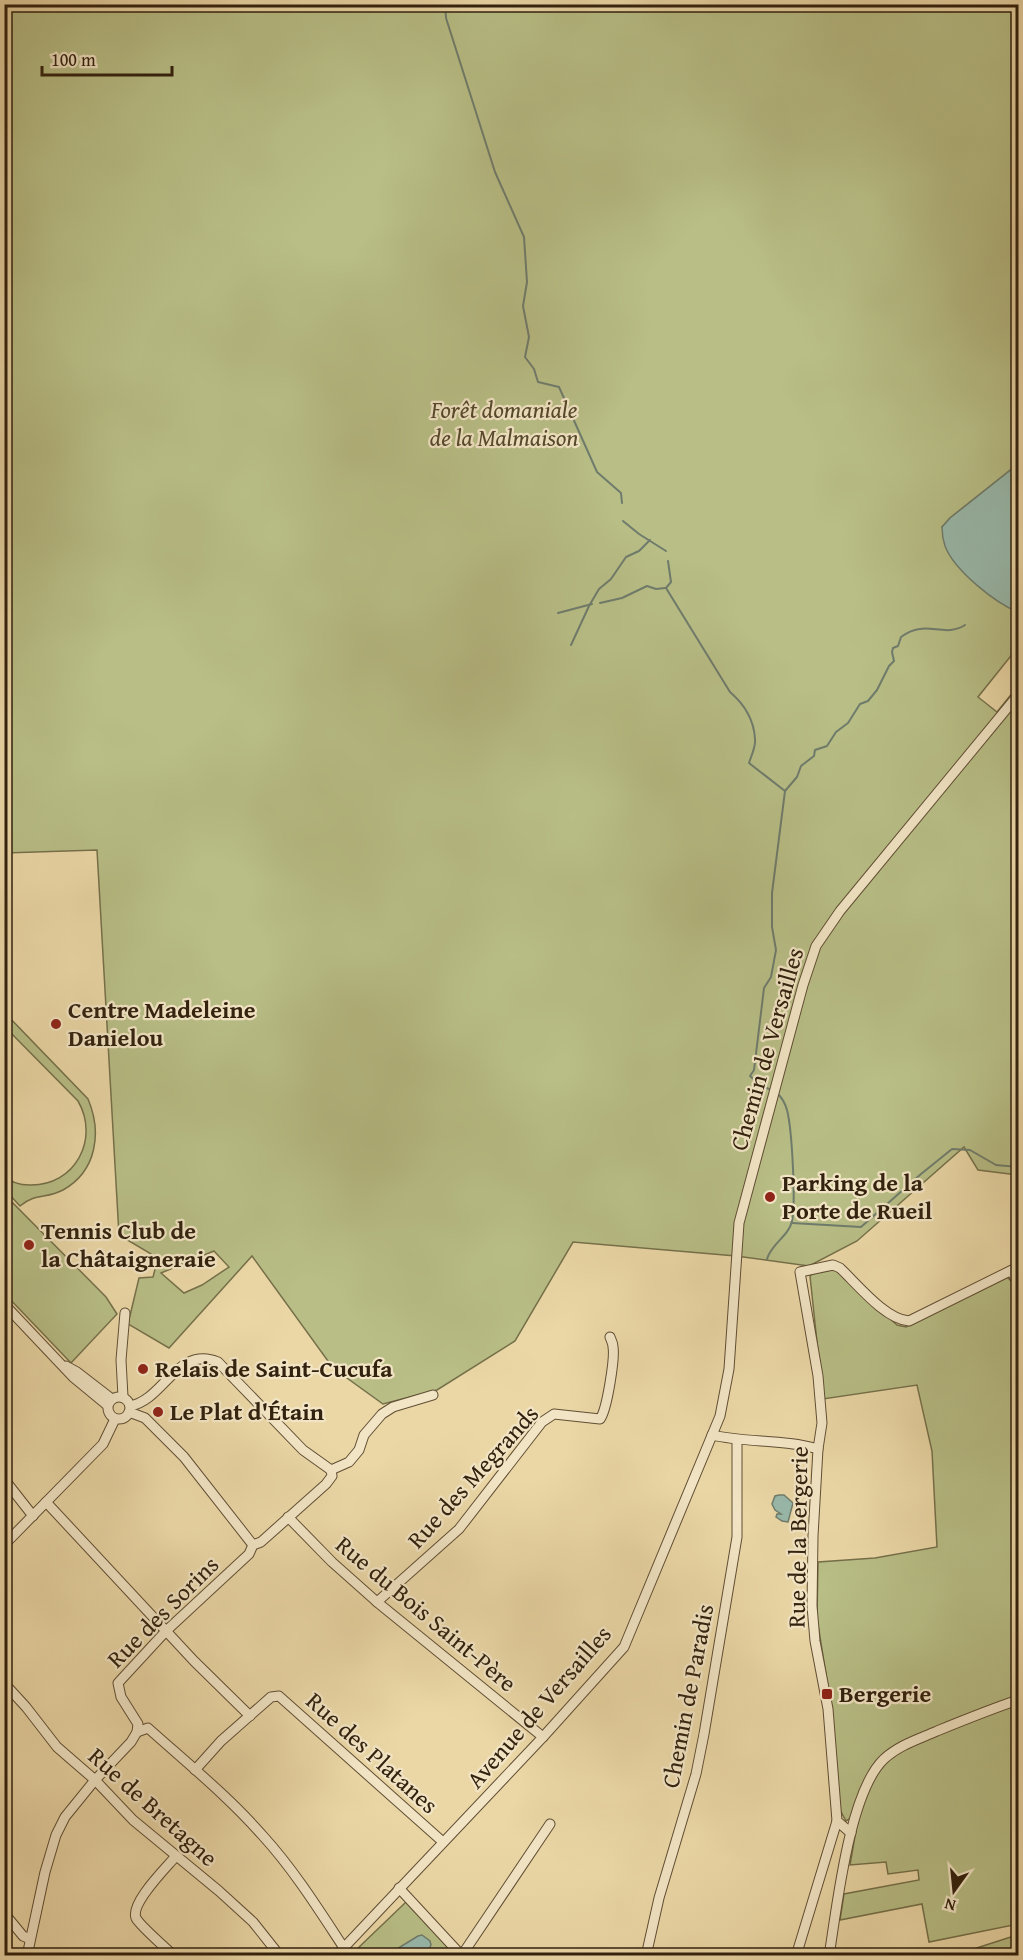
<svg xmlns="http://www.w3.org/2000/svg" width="1023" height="1960" font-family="'Gentium Book Plus',serif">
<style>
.green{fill:#b8be86;stroke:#75704a;stroke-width:1.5;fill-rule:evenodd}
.water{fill:#98b9ab;stroke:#6f7c6c;stroke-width:1.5}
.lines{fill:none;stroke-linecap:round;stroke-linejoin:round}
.stream{stroke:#6f7c6c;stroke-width:2}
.street-casing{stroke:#604e34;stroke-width:11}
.street{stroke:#f2e5c5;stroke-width:9}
.poi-dot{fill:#8f2418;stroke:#f2e5c5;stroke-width:2}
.labels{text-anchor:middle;stroke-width:4.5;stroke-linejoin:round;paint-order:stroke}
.park-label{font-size:24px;font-style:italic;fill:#54482c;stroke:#f2e5c5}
.poi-label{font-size:24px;font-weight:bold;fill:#32210e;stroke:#f2e5c5;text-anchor:start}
.street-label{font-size:24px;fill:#32210e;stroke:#f2e5c5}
</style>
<rect width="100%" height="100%" fill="#ebd7a6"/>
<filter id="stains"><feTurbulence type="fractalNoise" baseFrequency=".00333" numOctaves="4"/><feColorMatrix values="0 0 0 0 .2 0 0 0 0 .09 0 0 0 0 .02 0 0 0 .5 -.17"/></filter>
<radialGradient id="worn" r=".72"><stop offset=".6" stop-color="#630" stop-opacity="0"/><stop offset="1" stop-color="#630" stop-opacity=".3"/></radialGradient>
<g class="green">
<path d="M4,5H1018V464L950,518L942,527L963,571L994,597L1018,612V647L978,697L997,712L1018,686V1175L978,1170L964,1147L857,1241L809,1266L736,1256L573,1242L515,1341L437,1390L383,1404L333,1368L252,1256L169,1348L128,1324L139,1278L153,1277L158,1258L119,1235L97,850L5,853ZM214,1251L229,1267L202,1285L184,1293L161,1273Z"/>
<path d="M5,1013L88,1099C102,1132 97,1171 63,1190C46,1199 35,1193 20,1206L5,1190V1176C11,1183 21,1185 30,1185C75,1186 100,1139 78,1101L5,1027Z"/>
<polygon points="5,1195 106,1297 117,1314 71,1363 5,1294"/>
<polygon points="832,1264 897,1325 906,1327 1007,1277 1017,1287 1018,1296 1018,1955 955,1955 1017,1935 1013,1925 929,1942 922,1904 840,1920 844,1894 919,1880 918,1870 888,1874 886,1862 850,1865 859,1813 846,1821 838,1806 831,1706 817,1618 818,1562 875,1558 937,1547 932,1451 917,1385 823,1399 810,1276 820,1268"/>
<polygon points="406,1902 456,1956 350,1956 357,1949"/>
</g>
<g class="water">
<path d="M1018,464V612C995,603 954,570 945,546C943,540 942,533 942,527L950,518Z"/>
<polygon points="779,1495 784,1495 793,1503 788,1522 782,1521 776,1517 777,1514 781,1514 775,1510 772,1504 775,1496"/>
<polygon points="422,1935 430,1941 431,1945 426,1954 387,1955 418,1936"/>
</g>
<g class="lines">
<g class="stream">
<polyline points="445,4 446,18 495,172 524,237 527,282 523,306 529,337 525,357 534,369 538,382 559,387 597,472 621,493 622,503"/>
<polyline points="623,521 639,534 666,551"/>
<path d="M668,561L671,582L666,588L730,692C744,704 754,720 755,739C756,747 751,756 749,763L785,791"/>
<polyline points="600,603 622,598 647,586 656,589 665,588"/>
<polyline points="558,613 592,604"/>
<polyline points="571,645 589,606 599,589 611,579 626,557 639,551 650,540"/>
<path d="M769,1089L760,1085L750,1076L754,1070L764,988L771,977L776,950L772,927V893L785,791L797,777L801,766L814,756L815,750L827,746L836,732L848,723L860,704L868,701L877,690L889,666L894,661L892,652L893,648L898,646L901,637C926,618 943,639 965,625"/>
<polyline points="792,1223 861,1227 921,1174 952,1149 970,1150 996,1165 1018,1167"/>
<path d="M767,1259C771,1244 789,1236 792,1221C796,1203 792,1129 787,1110C785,1103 783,1099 778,1094"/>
</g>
<g class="street-casing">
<g id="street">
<polyline points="1012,1272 1018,1283"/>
<polyline points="4,1304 73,1377 107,1405"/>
<polyline points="66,1366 77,1372 112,1399"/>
<circle cx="119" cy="1408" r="11"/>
<polyline points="123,1397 121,1360 125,1313"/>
<path d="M130,1406C164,1400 177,1345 218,1362L303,1450L331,1470"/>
<polyline points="129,1412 145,1418 184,1457 253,1545"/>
<path d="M712,1435C747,1443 784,1439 818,1449"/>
<polyline points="4,1479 33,1516"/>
<polyline points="46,1502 194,1661 250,1716"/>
<polyline points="288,1517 332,1562 377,1602 543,1737"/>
<polyline points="4,1545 103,1444 115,1419"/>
<path d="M377,1602L459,1529L542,1422L554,1414L600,1419C607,1410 615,1358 613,1347C613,1343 611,1340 610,1337"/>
<polyline points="4,1683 26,1707 57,1747 95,1780 133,1820 219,1891 253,1922 280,1956"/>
<path d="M137,1732L148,1728C187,1763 228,1796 263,1836C294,1870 319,1910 344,1948"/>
<polyline points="195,1770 221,1741 271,1697 279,1696 443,1842"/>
<path d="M851,1833L837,1821L828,1709L815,1641L812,1606L813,1536L818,1449L822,1423L818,1376L800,1272L833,1265L840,1268C858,1285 885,1319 909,1321L1018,1267"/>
<polyline points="399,1888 462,1956"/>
<polyline points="4,1913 23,1936 30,1939"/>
<polyline points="462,1955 550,1824"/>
<polyline points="27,1956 45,1872 56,1835 65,1817 95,1780 131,1742 137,1732 138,1724 121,1697 118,1683 166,1631 249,1554 253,1545 261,1542 326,1484 332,1476 331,1470 349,1462 359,1450 364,1435 382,1414 393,1407 433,1395"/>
<path d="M174,1956C166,1948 140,1926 136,1918C130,1903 166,1868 176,1856"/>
<polyline points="336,1956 543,1737 624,1647 720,1416 729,1369 739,1223 803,985 816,946 840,911 1018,695"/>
<polyline points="646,1956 659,1898 696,1774 704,1734 737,1537 737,1440"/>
<polyline points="796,1956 837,1821"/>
<path d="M829,1956C837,1907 849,1792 884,1759C899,1745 919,1739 937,1731C964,1720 991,1709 1018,1700"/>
</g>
</g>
<use href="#street" class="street"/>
</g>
<g class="poi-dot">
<circle cx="56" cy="1024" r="6"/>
<circle cx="770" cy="1197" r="6"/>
<circle cx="29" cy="1245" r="6"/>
<circle cx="143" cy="1369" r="6"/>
<circle cx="158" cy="1412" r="6"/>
<rect x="821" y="1688" width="12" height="12" rx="3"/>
</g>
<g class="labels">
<g class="park-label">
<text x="504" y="418">Forêt domaniale<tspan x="504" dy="28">de la Malmaison</tspan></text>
</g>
<g class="poi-label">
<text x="68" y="1018">Centre Madeleine<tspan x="68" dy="28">Danielou</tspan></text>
<text x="782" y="1191">Parking de la<tspan x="782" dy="28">Porte de Rueil</tspan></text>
<text x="41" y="1239">Tennis Club de<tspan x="41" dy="28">la Châtaigneraie</tspan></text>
<text x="155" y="1377">Relais de Saint-Cucufa</text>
<text x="170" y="1420">Le Plat d'Étain</text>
<text x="839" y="1702">Bergerie</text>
</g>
<g class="street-label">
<text transform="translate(767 1049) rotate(-74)" y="8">Chemin de Versailles</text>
<text transform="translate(473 1477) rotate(-48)" y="8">Rue des Megrands</text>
<text transform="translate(798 1537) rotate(-89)" y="8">Rue de la Bergerie</text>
<text transform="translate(163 1612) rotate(-45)" y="8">Rue des Sorins</text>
<text transform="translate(426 1614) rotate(40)" y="8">Rue du Bois Saint-Père</text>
<text transform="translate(688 1696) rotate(-79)" y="8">Chemin de Paradis</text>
<text transform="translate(539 1707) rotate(-49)" y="8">Avenue de Versailles</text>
<text transform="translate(372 1753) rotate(42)" y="8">Rue des Platanes</text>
<text transform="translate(153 1807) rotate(42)" y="8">Rue de Bretagne</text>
</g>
</g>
<rect width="1023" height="1960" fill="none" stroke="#ebd7a6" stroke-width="24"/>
<rect x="6" y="6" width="1011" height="1948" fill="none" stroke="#32210e" stroke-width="3"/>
<rect x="12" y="12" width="999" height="1936" fill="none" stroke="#32210e" stroke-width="1.5"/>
<g transform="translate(954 1891) rotate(195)" stroke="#f2e5c5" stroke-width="4.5" paint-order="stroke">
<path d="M0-4.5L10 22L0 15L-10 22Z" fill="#32210e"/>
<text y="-9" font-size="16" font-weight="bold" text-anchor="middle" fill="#32210e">N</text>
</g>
<path d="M42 66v9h130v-9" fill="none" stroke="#32210e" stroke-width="3"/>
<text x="51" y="66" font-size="18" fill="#32210e" stroke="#f2e5c5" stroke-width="4.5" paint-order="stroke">100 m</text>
<rect width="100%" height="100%" filter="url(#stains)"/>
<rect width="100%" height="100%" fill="url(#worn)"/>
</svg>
